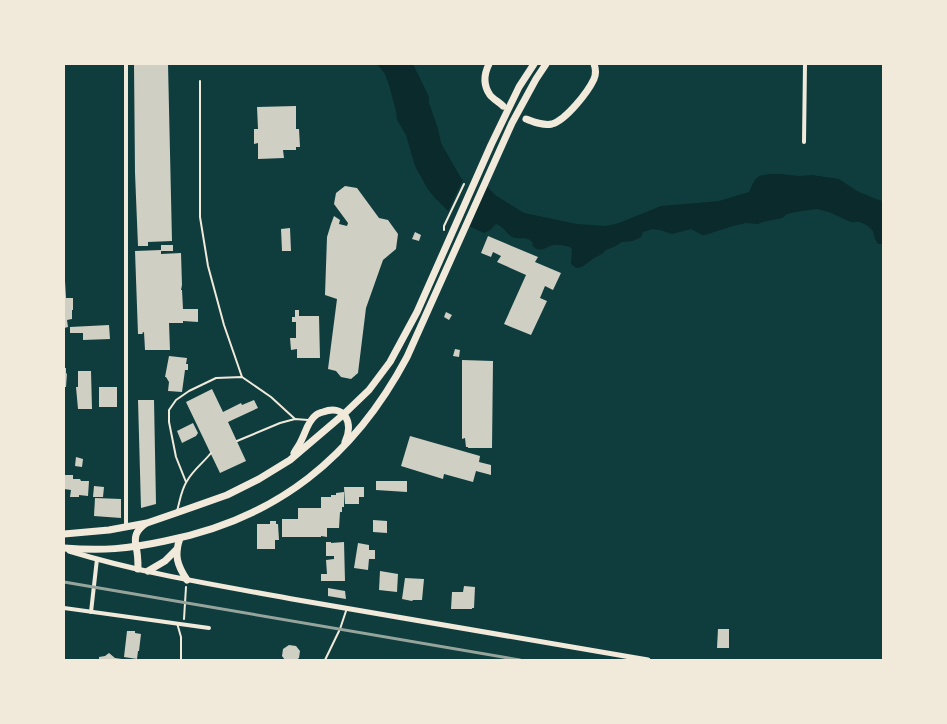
<svg xmlns="http://www.w3.org/2000/svg" width="947" height="724" font-family="'IBM Plex Serif',serif">
<style>
.water{fill:#0a2a2b}
.pier{fill:#0f3d3e}
.building{fill:#cfcfc3}
.lines{fill:none;stroke-linecap:round;stroke-linejoin:round}
.path{stroke:#f1e9da;stroke-width:2}
.service{stroke:#f1e9da;stroke-width:2}
.minor{stroke:#f1e9da;stroke-width:4}
.tertiary{stroke:#f1e9da;stroke-width:5}
.trunk{stroke:#f1e9da;stroke-width:7}
.rail{stroke:#97a49c;stroke-width:3}
</style>
<rect width="100%" height="100%" fill="#0f3d3e"/>
<g class="water">
<polygon points="377,64 413,64 429,97 429,103 438,129 441,143 461,178 466,182 449,212 434,197 427,188 415,166 406,135 397,120 396,111 389,85 385,74"/>
<path d="M780,174L799,176L812,175L839,179L857,191L876,199L883,201V244H878L875,239L873,231L868,226L860,222H851L829,212L817,209L796,212L787,214L782,218L763,222L758,224L746,223L733,226L705,235H702L691,229L672,234L660,230L652,229L643,232L641,237L633,241L622,242L614,247L606,250L602,254L594,258L582,267L576,268L571,264L572,249L570,247C565,246 559,244 554,245C548,245 542,253 535,248C530,245 535,245 531,241C527,237 520,239 515,238C507,236 504,226 496,224L490,230L484,233L469,226L487,186L495,195L524,213L577,224L606,226L619,223L661,206L719,201L749,192C751,188 752,184 755,180C760,173 772,174 780,174Z"/>
</g>
<polygon class="pier" points="464,177 466,179 475,180 457,222 447,214"/>
<g class="building">
<polygon points="134,64 168,64 172,241 148,242 148,246 138,246 135,173"/>
<polygon points="296,106 296,129 299,129 300,147 296,147 296,150 283,150 284,158 258,159 258,143 254,144 254,129 258,129 257,107"/>
<polygon points="345,186 357,188 379,218 388,220 398,234 396,249 383,260 366,308 358,373 351,379 341,377 336,371 328,369 337,299 325,295 327,237 331,224 334,216 340,220 339,224 347,226 348,223 334,204 336,193"/>
<polygon points="290,228 291,251 282,251 281,229"/>
<polygon points="415,232 421,235 419,241 412,239"/>
<polygon points="488,236 538,257 535,262 561,273 553,290 545,286 540,298 547,301 531,335 504,324 526,275 497,262 501,256 493,252 491,257 481,253"/>
<rect x="161" y="245" width="12" height="6"/>
<polygon points="161,250 161,254 181,253 182,285 181,290 182,290 183,309 198,309 198,322 183,321 183,323 169,323 170,350 145,350 144,332 142,333 143,334 138,334 135,251"/>
<polygon points="64,281 65,281 66,298 73,298 73,310 72,310 72,319 67,320 68,327 64,328"/>
<polygon points="295,310 299,310 299,316 319,316 320,358 297,358 297,349 291,350 290,338 296,338 296,322 292,322 292,317 295,317"/>
<polygon points="446,312 452,315 449,320 444,317"/>
<polygon points="109,325 110,339 83,340 83,333 70,333 70,327"/>
<polygon points="455,349 460,350 459,357 453,356"/>
<polygon points="169,356 187,358 186,364 188,364 188,370 185,370 182,392 168,391 169,382 166,377 165,377"/>
<polygon points="462,360 493,361 492,448 468,448 468,447 466,447 465,438 462,439"/>
<polygon points="64,368 66,368 66,374 67,373 66,387 64,387"/>
<polygon points="78,371 91,371 92,409 78,409 76,387 78,387"/>
<rect x="99" y="387" width="18" height="20"/>
<polygon points="212,389 223,412 241,403 242,405 254,400 258,408 228,422 246,461 220,473 186,402"/>
<polygon points="138,400 154,400 156,504 141,508"/>
<polygon points="193,423 198,433 196,436 182,443 177,431"/>
<polygon points="410,436 480,456 479,462 491,465 491,475 476,471 473,482 444,474 443,479 401,466"/>
<polygon points="76,457 83,459 82,467 75,466"/>
<polygon points="64,475 73,475 73,479 80,479 81,481 89,481 88,496 79,495 79,497 70,497 71,490 64,489"/>
<polygon points="376,481 407,481 407,492 376,490"/>
<polygon points="94,486 104,487 103,497 93,497"/>
<polygon points="344,487 364,487 364,497 359,497 359,504 345,504"/>
<polygon points="344,492 344,507 342,507 342,512 340,512 339,528 327,528 327,537 321,536 321,537 282,537 282,519 298,519 298,508 321,508 321,497 331,497 331,495 336,495 336,493"/>
<polygon points="95,498 121,499 121,518 94,516"/>
<polygon points="373,520 387,521 387,533 373,532"/>
<polygon points="270,521 276,521 276,524 278,524 279,540 275,540 275,549 257,549 257,524 270,524"/>
<polygon points="326,542 331,542 331,543 344,542 345,581 321,581 321,574 327,574 326,560 334,559 334,556 326,556"/>
<polygon points="358,543 369,545 369,550 375,550 375,559 369,559 368,570 354,568"/>
<polygon points="380,571 398,574 397,592 379,590"/>
<polygon points="405,578 424,579 422,600 413,600 412,601 402,599"/>
<polygon points="464,586 475,587 474,608 472,608 472,609 451,609 452,592 463,592"/>
<polygon points="328,588 345,591 346,599 328,596"/>
<polygon points="718,629 729,629 729,648 717,648"/>
<polygon points="127,631 135,631 135,633 141,634 139,651 138,651 137,659 124,657"/>
<polygon points="289,645 296,646 300,651 299,658 296,660 285,660 282,656 283,649"/>
<polygon points="109,653 115,658 122,659 122,660 99,660 99,657 105,656"/>
</g>
<g class="lines">
<g class="path">
<polyline points="444,230 444,226 464,184"/>
<polyline points="184,619 186,587"/>
</g>
<g class="service">
<polyline points="200,81 200,217 208,266 224,325 242,377"/>
<polyline points="237,441 280,423 295,419 308,420"/>
<polyline points="186,482 176,457 169,422 169,410 176,400 189,391 216,378 242,377 271,397 295,419"/>
<path d="M177,511C180,501 181,490 187,481C193,470 203,463 211,453"/>
<polyline points="177,623 181,637 181,660"/>
<polyline points="325,660 340,629 346,611"/>
</g>
<g class="minor">
<polyline points="126,64 126,527"/>
<polyline points="804,142 805,64"/>
<polyline points="64,608 209,628"/>
<polyline points="91,612 97,559"/>
</g>
<path class="tertiary" d="M69,551C144,574 222,586 298,600C415,621 532,640 648,660"/>
<g class="trunk">
<path d="M489,64C484,74 483,85 490,95C493,99 499,102 503,106"/>
<path d="M526,119C534,122 543,126 552,124C566,120 588,92 594,79C596,74 596,69 594,64"/>
<path d="M294,453C297,448 300,444 302,439C306,431 308,421 316,415C318,413 320,413 323,412C345,404 354,423 345,442"/>
<polyline points="64,534 109,530 147,523 176,513 227,495 259,479 290,460 344,414 369,390 390,362 417,312 491,145 519,87 534,64"/>
<path d="M180,538C174,555 177,565 187,580"/>
<path d="M64,548C102,551 128,549 165,541C277,519 354,457 407,357L512,123L536,79L546,64"/>
<path d="M138,569C138,562 138,554 136,547C134,536 136,531 145,524"/>
<polyline points="148,571 165,561 177,549"/>
</g>
<polyline class="rail" points="64,582 520,660"/>
</g>
<rect width="947" height="724" fill="none" stroke="#f1e9da" stroke-width="130"/>
</svg>
